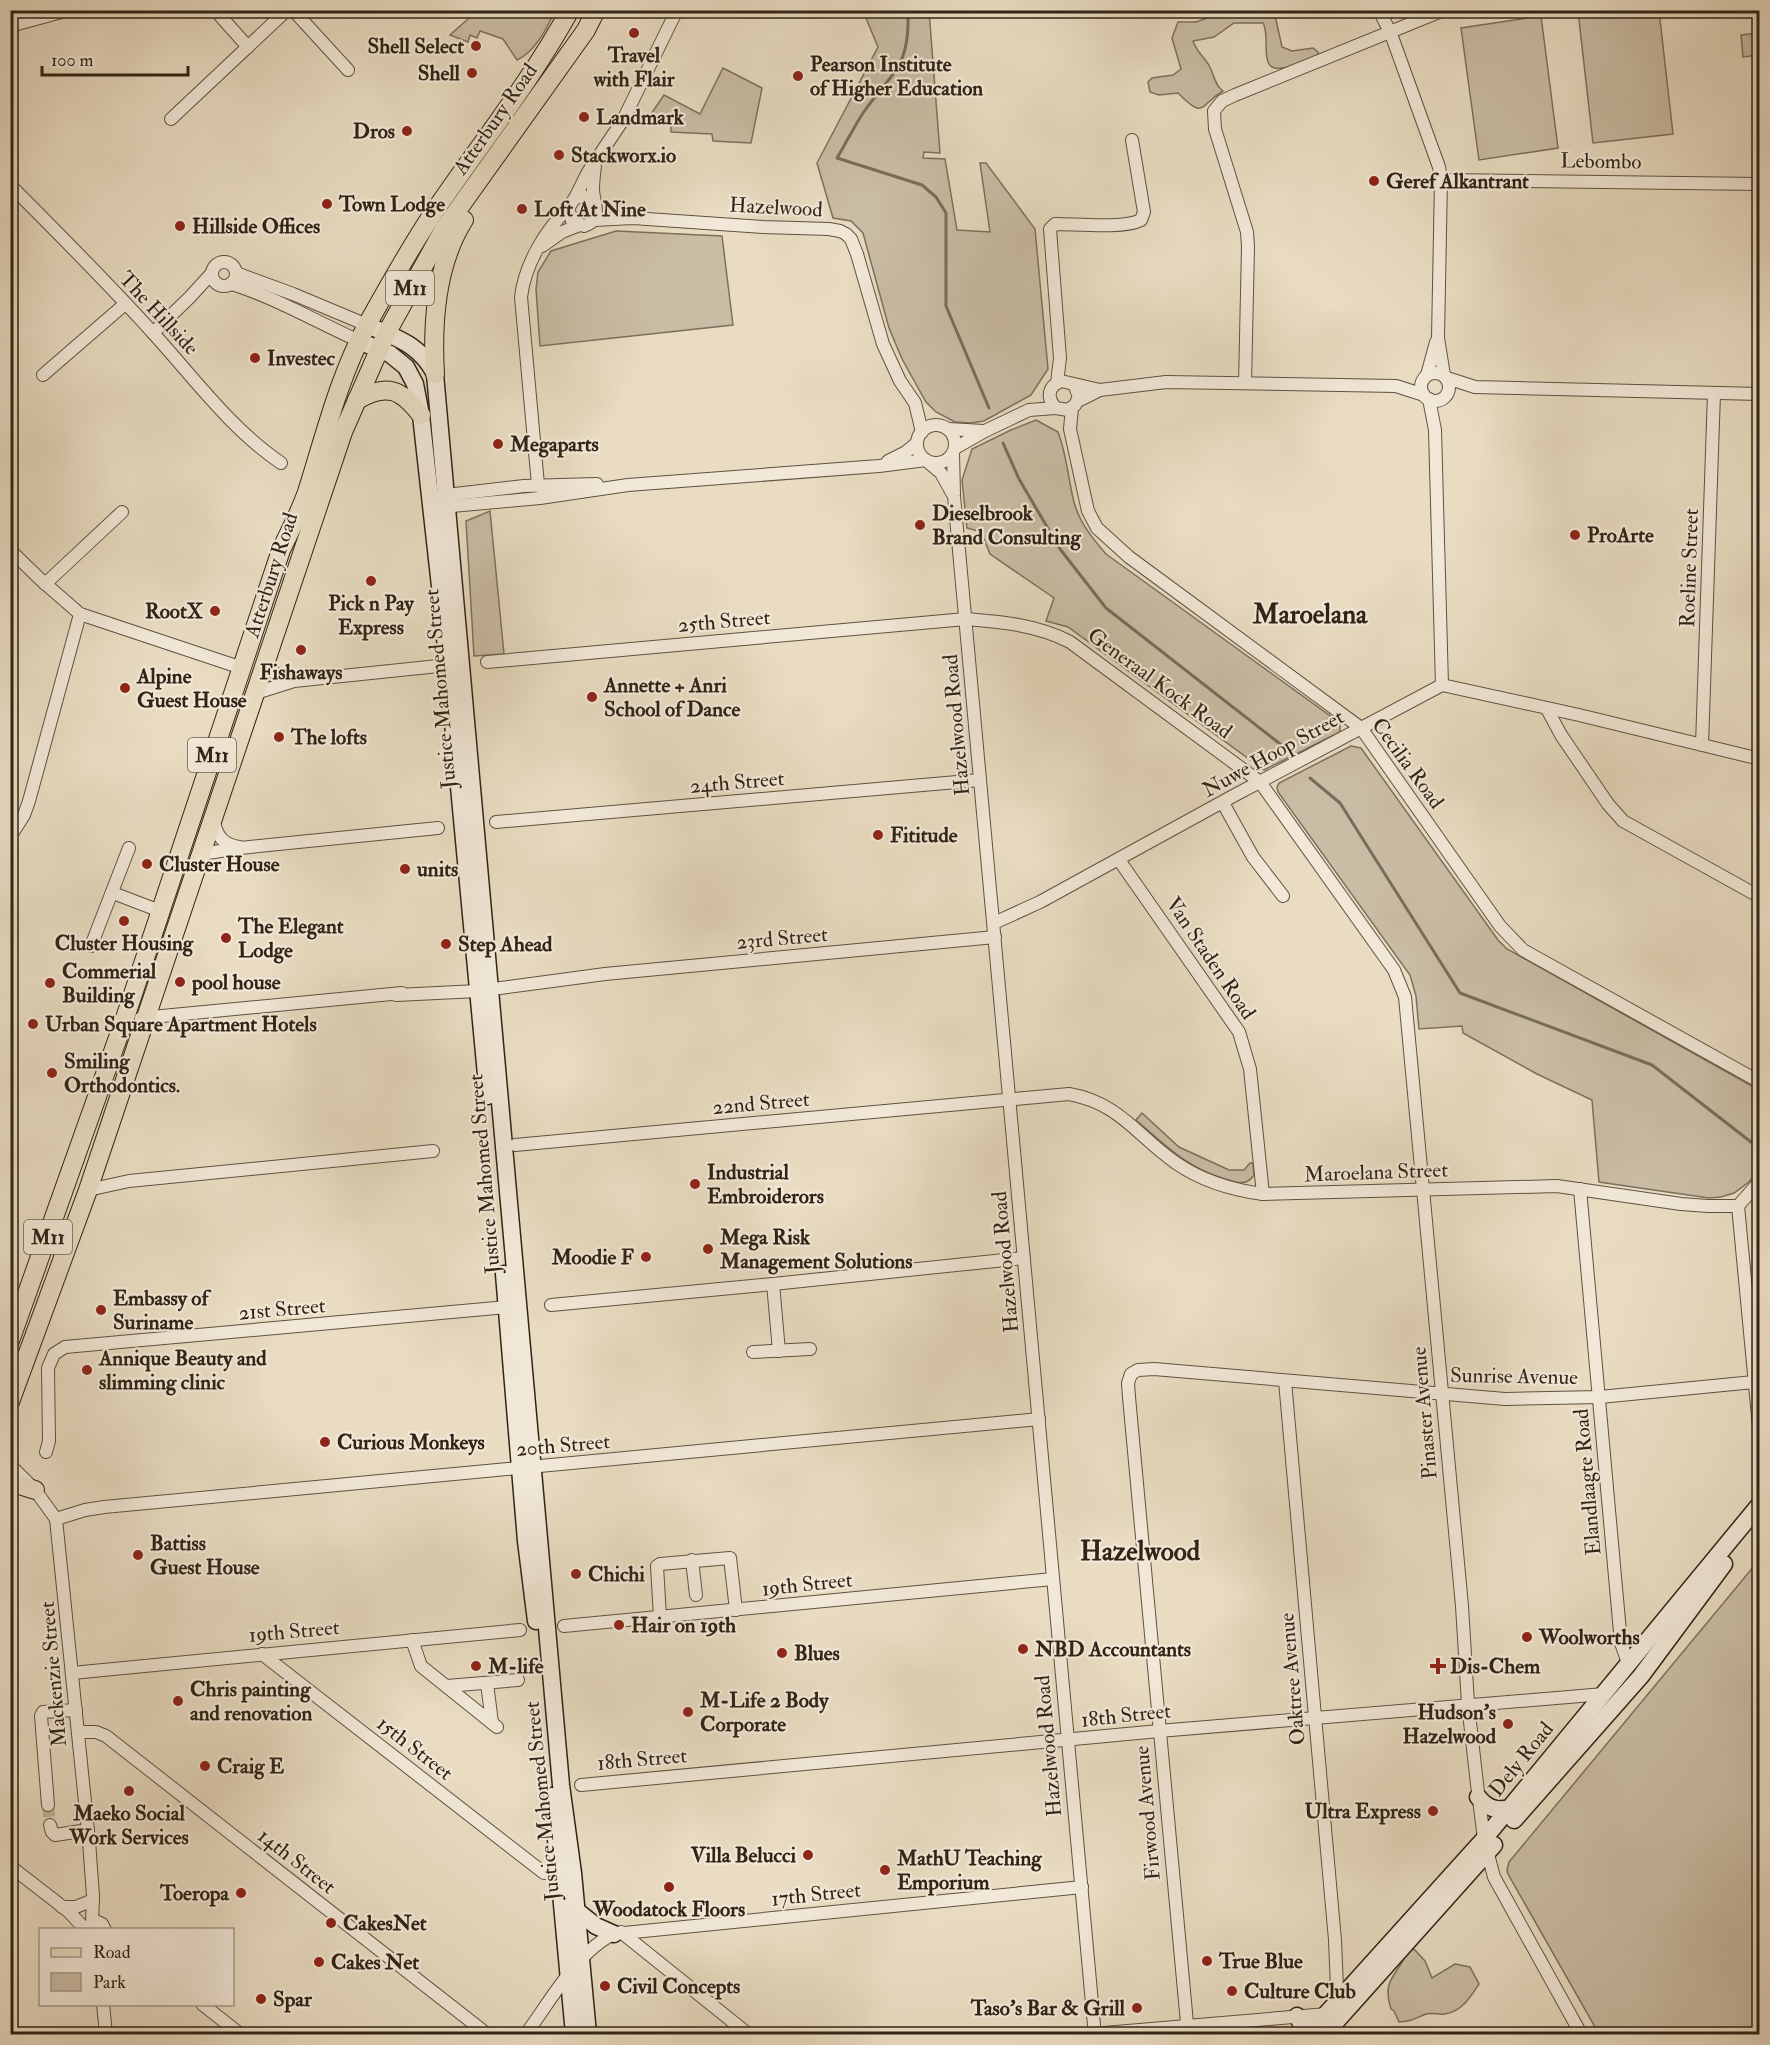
<svg xmlns="http://www.w3.org/2000/svg" width="1770" height="2045" font-family="'IM FELL Double Pica',serif">
<style>
.green{fill:#cabda5;stroke:#7d705e;stroke-width:1.5}
.lines{fill:none;stroke-linecap:round;stroke-linejoin:round}
.stream{stroke:#796d5a;stroke-width:3}
.street-tunnel{stroke:#c4b7a0;stroke-width:12;stroke-dasharray:12 6;stroke-linecap:butt}
.street-casing{stroke:#5e5241;stroke-width:14}
.secondary-casing{stroke:#302416;stroke-width:19}
.primary-casing{stroke:#302416;stroke-width:20}
.street{stroke:#f1e8d7;stroke-width:12}
.secondary{stroke:#f1e8d7;stroke-width:16}
.primary{stroke:#e9dcc2;stroke-width:18}
.poi-dot{fill:#8f2418;stroke:#f1e8d7;stroke-width:2}
.labels{text-anchor:middle;stroke-width:4.5;stroke-linejoin:round;paint-order:stroke}
.shield{fill:#f1e8d7;stroke:#6a5f50;stroke-width:1.5}
.shield-label{font-size:20px;font-weight:bold;fill:#302416}
.poi-label{font-size:21px;font-weight:bold;fill:#302416;stroke:#f1e8d7;text-anchor:start}
.street-label{font-size:21px;fill:#302416;stroke:#f1e8d7}
.district-label{font-size:27px;font-weight:bold;fill:#302416;stroke:#f1e8d7}
</style>
<rect width="100%" height="100%" fill="#e9dcc2"/>
<filter id="stains"><feTurbulence type="fractalNoise" baseFrequency=".00333" numOctaves="4"/><feColorMatrix values="0 0 0 0 .2 0 0 0 0 .09 0 0 0 0 .02 0 0 0 .5 -.17"/></filter>
<radialGradient id="worn" r=".72"><stop offset=".6" stop-color="#630" stop-opacity="0"/><stop offset="1" stop-color="#630" stop-opacity=".3"/></radialGradient>
<g class="green">
<path d="M477,11V10L555,11C547,28 535,52 517,60L503,39L480,31L477,38L470,35L468,42L450,35Z"/>
<polygon points="863,11 929,11 940,153 924,152 923,158 945,159 957,230 990,232 980,163 986,163 1035,229 1048,369 1031,395 984,421 970,423 955,422 936,412 926,402 902,359 889,328 863,233 851,221 833,218 817,163 878,47"/>
<path d="M1227,11H1274L1282,47L1292,51L1313,48L1318,52V55C1310,61 1300,63 1291,66C1255,78 1271,44 1264,25L1263,23H1234L1214,37L1193,41C1196,50 1200,53 1206,61C1214,70 1213,84 1223,91C1198,106 1205,120 1178,93L1159,95L1150,92L1148,82L1152,78L1173,75L1181,69L1172,38L1178,22H1196Z"/>
<polygon points="1578,11 1659,11 1673,134 1593,143"/>
<polygon points="1541,16 1558,148 1479,160 1461,28"/>
<polygon points="1759,33 1759,55 1743,57 1741,35"/>
<polygon points="723,68 762,88 751,143 713,141 712,134 671,132 671,126 660,121 658,125 647,120 664,95 700,114"/>
<polygon points="616,231 722,236 733,325 540,346 536,289 538,272 551,251"/>
<path d="M1036,420L1058,432C1067,455 1068,479 1074,502C1079,522 1093,539 1106,554L1340,723V732L1264,770L1068,627L1046,621L1054,598L990,554L981,532L967,528L962,480L972,449L1011,430Z"/>
<polygon points="490,511 504,654 474,656 466,521"/>
<polygon points="1351,746 1361,748 1498,940 1507,949 1759,1090 1759,1169 1749,1182 1734,1193 1721,1197 1709,1198 1599,1182 1592,1100 1537,1074 1463,1033 1462,1026 1419,1029 1416,996 1410,975 1278,792 1277,787 1279,783"/>
<path d="M1142,1113L1179,1147L1229,1170H1244L1250,1163H1253L1254,1175C1246,1187 1237,1182 1225,1179C1186,1167 1166,1146 1136,1120Z"/>
<polygon points="1759,1560 1759,2034 1599,2034 1508,1874 1507,1870 1509,1862"/>
<path d="M1414,1949L1425,1961L1432,1978L1455,1964L1470,1967L1479,1984C1470,1998 1462,2011 1445,2014C1438,2015 1432,2012 1426,2014C1414,2019 1413,2021 1399,2022L1394,2011L1391,2009C1381,1978 1398,1977 1407,1951Z"/>
</g>
<g class="lines">
<g class="stream">
<path d="M908,10C910,69 893,70 863,113C854,127 846,143 837,158L922,185L936,197L946,213V306L989,408"/>
<polyline points="1003,443 1019,479 1060,549 1106,608 1284,747"/>
<polyline points="1310,778 1340,803 1460,993 1652,1065 1760,1149"/>
</g>
<polyline class="street-tunnel" points="48,1805 50,1825"/>
<g class="street-casing">
<g id="street">
<polyline points="215,10 248,47"/>
<polyline points="293,10 348,70"/>
<polyline points="1379,10 1391,34 1439,167 1441,180 1438,338 1444,375"/>
<polyline points="10,26 69,10"/>
<polyline points="171,119 287,10"/>
<polyline points="1441,180 1760,184"/>
<path d="M10,185C59,234 108,283 153,333C194,378 231,429 281,463"/>
<polyline points="575,198 588,172 623,120 677,10"/>
<path d="M595,203L583,196L575,198L568,208L572,221L584,226C603,220 594,205 593,190C593,181 594,174 595,166"/>
<polyline points="594,220 633,218 763,227 829,229 840,231 846,234 851,239 857,254 883,344 900,381 915,403 922,432"/>
<polyline points="542,246 562,232 580,225"/>
<circle cx="224" cy="274" r="12"/>
<polyline points="236,273 293,294 367,325"/>
<path d="M232,284C276,298 317,322 359,341"/>
<polyline points="153,333 190,297 211,274"/>
<circle cx="1435" cy="387" r="14"/>
<polyline points="43,375 125,304"/>
<polyline points="1427,375 1436,342"/>
<polyline points="1447,378 1475,387 1760,394"/>
<path d="M1057,383L1060,358L1050,229L1055,224C1076,224 1124,229 1141,220L1144,212L1132,140"/>
<polyline points="1245,383 1248,247 1247,232 1215,129 1214,111 1222,101 1235,95 1444,10"/>
<path d="M1074,384L1079,397L1075,405L1068,410L1056,408C1046,398 1048,386 1061,381L1100,390"/>
<polyline points="1429,399 1435,430 1442,685"/>
<polyline points="1078,401 1100,390 1166,382 1396,386 1424,395"/>
<polyline points="1072,408 1070,429 1088,511 1097,528 1129,557 1361,728 1500,926 1523,950 1760,1082"/>
<circle cx="936" cy="444" r="19"/>
<polyline points="948,429 984,431"/>
<polyline points="955,448 985,431 1029,410 1056,408"/>
<polyline points="953,453 954,496 1094,2025"/>
<polyline points="888,461 906,452 917,443"/>
<polyline points="928,462 941,473 952,493"/>
<polyline points="438,496 524,486 597,484"/>
<path d="M551,496L538,485L521,297C525,264 545,231 568,208"/>
<polyline points="441,507 540,498 628,485 879,466 926,460"/>
<polyline points="10,550 41,580 80,614 242,668"/>
<polyline points="45,584 122,512"/>
<path d="M487,662L966,619C1002,622 1038,625 1070,642L1260,782L1394,970L1405,997L1462,1606L1468,1704L1477,1784L1484,1839L1494,1877L1581,2034"/>
<polyline points="265,663 278,676 293,681"/>
<polyline points="256,693 294,681 448,665"/>
<polyline points="1547,709 1561,735 1608,804 1623,821 1760,897"/>
<polyline points="1702,745 1714,393"/>
<polyline points="1223,803 1253,857 1283,896"/>
<path d="M213,819C217,836 222,844 239,847"/>
<polyline points="496,822 980,780"/>
<polyline points="10,837 24,815 29,801 80,614"/>
<polyline points="201,854 240,848 438,828"/>
<polyline points="1119,860 1239,1032 1250,1069 1263,1194"/>
<polyline points="113,893 160,911"/>
<polyline points="994,923 1040,902 1235,795 1442,685 1579,715 1760,759"/>
<polyline points="91,946 129,848"/>
<polyline points="396,995 478,991 605,974 995,937"/>
<polyline points="141,1018 402,993"/>
<path d="M515,1145L1069,1094C1120,1103 1137,1136 1176,1163C1202,1181 1232,1190 1263,1194L1557,1186L1681,1204L1708,1206H1738L1760,1181"/>
<polyline points="1580,1189 1621,1643 1628,1663"/>
<polyline points="88,1190 129,1181 433,1151"/>
<polyline points="1738,1206 1760,1437"/>
<polyline points="773,1284 779,1351"/>
<polyline points="551,1305 773,1284 1024,1258"/>
<polyline points="753,1352 810,1349"/>
<polyline points="1285,1381 1335,1940 1337,1989 1344,1995"/>
<polyline points="46,1452 49,1441 48,1368 54,1354 65,1347 507,1307"/>
<polyline points="10,1465 35,1490 56,1519 89,1841 93,1896 92,1923"/>
<polyline points="56,1519 85,1510 104,1507 1039,1419"/>
<polyline points="692,1560 696,1595"/>
<polyline points="660,1617 657,1566 660,1564 730,1558 736,1610"/>
<polyline points="564,1626 1053,1579"/>
<polyline points="412,1640 421,1666 497,1727"/>
<polyline points="262,1654 544,1873"/>
<polyline points="72,1673 520,1630"/>
<polyline points="487,1683 492,1723"/>
<polyline points="447,1686 518,1680"/>
<polyline points="78,1732 96,1732 106,1736 487,2034"/>
<polyline points="581,1785 1159,1731 1604,1694"/>
<polyline points="48,1805 41,1716 43,1712 76,1710"/>
<polyline points="50,1825 52,1832 55,1835 88,1830"/>
<polyline points="10,1866 68,1911 86,1930"/>
<polyline points="62,1907 76,1907 93,1900"/>
<polyline points="89,1927 92,1923 98,1922 102,1924 105,1930"/>
<polyline points="621,1932 748,2034"/>
<polyline points="103,2004 106,2034"/>
<polyline points="202,2004 240,2034"/>
<polyline points="1104,2033 1327,2014"/>
<path d="M526,2034C549,2003 579,1949 614,1934L1082,1887"/>
<polyline points="1188,2034 1129,1397 1128,1383 1131,1374 1138,1370 1154,1369 1505,1399 1600,1397 1754,1382"/>
</g>
</g>
<g class="secondary-casing">
<g id="secondary">
<path d="M367,325C396,338 420,344 435,374L561,1785L573,1873L588,2034"/>
<polyline points="359,341 390,354 406,367 415,384 421,415 441,595 488,1096"/>
<polyline points="504,1274 526,1541 536,1621"/>
<polyline points="552,1796 574,2034"/>
<path d="M1478,1797C1488,1809 1496,1811 1511,1808"/>
<polyline points="1514,1820 1641,1676 1724,1564"/>
<polyline points="577,1911 596,1926 614,1934"/>
<polyline points="1297,2016 1307,2034"/>
<polyline points="1308,2034 1484,1839 1760,1504"/>
<polyline points="1325,2034 1494,1845"/>
</g>
</g>
<g class="primary-casing">
<g id="primary">
<path d="M435,374C432,323 436,264 464,220"/>
<path d="M357,400C387,383 401,389 421,415"/>
<path d="M10,1341L125,1018L281,550C290,531 300,512 307,492C325,435 339,377 367,325C388,287 409,250 432,215C478,147 530,83 570,10"/>
<polyline points="10,1402 88,1190 343,432 386,334 444,229 586,30 596,10"/>
<polyline points="10,1485 19,1485 35,1490"/>
</g>
</g>
<use href="#street" class="street"/>
<use href="#secondary" class="secondary"/>
<use href="#primary" class="primary"/>
</g>
<g class="poi-dot">
<circle cx="634" cy="33" r="6"/>
<circle cx="476" cy="46" r="6"/>
<circle cx="472" cy="73" r="6"/>
<circle cx="798" cy="76" r="6"/>
<circle cx="584" cy="117" r="6"/>
<circle cx="407" cy="131" r="6"/>
<circle cx="559" cy="155" r="6"/>
<circle cx="1374" cy="181" r="6"/>
<circle cx="327" cy="204" r="6"/>
<circle cx="522" cy="209" r="6"/>
<circle cx="180" cy="226" r="6"/>
<circle cx="255" cy="358" r="6"/>
<circle cx="498" cy="444" r="6"/>
<circle cx="920" cy="525" r="6"/>
<circle cx="1575" cy="535" r="6"/>
<circle cx="371" cy="581" r="6"/>
<circle cx="215" cy="611" r="6"/>
<circle cx="301" cy="650" r="6"/>
<circle cx="125" cy="688" r="6"/>
<circle cx="592" cy="697" r="6"/>
<circle cx="279" cy="737" r="6"/>
<circle cx="878" cy="835" r="6"/>
<circle cx="147" cy="864" r="6"/>
<circle cx="405" cy="869" r="6"/>
<circle cx="124" cy="921" r="6"/>
<circle cx="226" cy="938" r="6"/>
<circle cx="446" cy="944" r="6"/>
<circle cx="180" cy="982" r="6"/>
<circle cx="50" cy="983" r="6"/>
<circle cx="33" cy="1024" r="6"/>
<circle cx="52" cy="1073" r="6"/>
<circle cx="695" cy="1184" r="6"/>
<circle cx="708" cy="1249" r="6"/>
<circle cx="646" cy="1257" r="6"/>
<circle cx="101" cy="1310" r="6"/>
<circle cx="87" cy="1370" r="6"/>
<circle cx="325" cy="1442" r="6"/>
<circle cx="138" cy="1555" r="6"/>
<circle cx="576" cy="1574" r="6"/>
<circle cx="619" cy="1625" r="6"/>
<circle cx="1527" cy="1637" r="6"/>
<circle cx="1023" cy="1649" r="6"/>
<circle cx="782" cy="1653" r="6"/>
<circle cx="476" cy="1666" r="6"/>
<path d="M1435 1657h6v6h6v6h-6v6h-6v-6h-6v-6h6z"/>
<circle cx="178" cy="1701" r="6"/>
<circle cx="688" cy="1712" r="6"/>
<circle cx="1508" cy="1724" r="6"/>
<circle cx="205" cy="1766" r="6"/>
<circle cx="129" cy="1791" r="6"/>
<circle cx="1433" cy="1811" r="6"/>
<circle cx="808" cy="1855" r="6"/>
<circle cx="885" cy="1870" r="6"/>
<circle cx="669" cy="1887" r="6"/>
<circle cx="241" cy="1893" r="6"/>
<circle cx="331" cy="1923" r="6"/>
<circle cx="1207" cy="1961" r="6"/>
<circle cx="319" cy="1962" r="6"/>
<circle cx="605" cy="1986" r="6"/>
<circle cx="1232" cy="1991" r="6"/>
<circle cx="261" cy="1999" r="6"/>
<circle cx="1137" cy="2008" r="6"/>
</g>
<g class="labels">
<g class="shield">
<rect x="386" y="271" width="48" height="34" rx="4.5"/>
<rect x="188" y="738" width="48" height="34" rx="4.5"/>
<rect x="24" y="1220" width="48" height="34" rx="4.5"/>
</g>
<g class="shield-label">
<text x="410" y="295">M11</text>
<text x="212" y="762">M11</text>
<text x="48" y="1244">M11</text>
</g>
<g class="poi-label">
<text x="464" y="53" text-anchor="end">Shell Select</text>
<text x="634" y="62" text-anchor="middle">Travel<tspan x="634" dy="24">with Flair</tspan></text>
<text x="810" y="71">Pearson Institute<tspan x="810" dy="24">of Higher Education</tspan></text>
<text x="460" y="80" text-anchor="end">Shell</text>
<text x="596" y="124">Landmark</text>
<text x="395" y="138" text-anchor="end">Dros</text>
<text x="571" y="162">Stackworx.io</text>
<text x="1386" y="188">Geref Alkantrant</text>
<text x="339" y="211">Town Lodge</text>
<text x="534" y="216">Loft At Nine</text>
<text x="192" y="233">Hillside Offices</text>
<text x="267" y="365">Investec</text>
<text x="510" y="451">Megaparts</text>
<text x="932" y="520">Dieselbrook<tspan x="932" dy="24">Brand Consulting</tspan></text>
<text x="1587" y="542">ProArte</text>
<text x="371" y="610" text-anchor="middle">Pick n Pay<tspan x="371" dy="24">Express</tspan></text>
<text x="203" y="618" text-anchor="end">RootX</text>
<text x="301" y="679" text-anchor="middle">Fishaways</text>
<text x="137" y="683">Alpine<tspan x="137" dy="24">Guest House</tspan></text>
<text x="604" y="692">Annette + Anri<tspan x="604" dy="24">School of Dance</tspan></text>
<text x="291" y="744">The lofts</text>
<text x="890" y="842">Fititude</text>
<text x="159" y="871">Cluster House</text>
<text x="417" y="876">units</text>
<text x="238" y="933">The Elegant<tspan x="238" dy="24">Lodge</tspan></text>
<text x="124" y="950" text-anchor="middle">Cluster Housing</text>
<text x="458" y="951">Step Ahead</text>
<text x="62" y="978">Commerial<tspan x="62" dy="24">Building</tspan></text>
<text x="192" y="989">pool house</text>
<text x="45" y="1031">Urban Square Apartment Hotels</text>
<text x="64" y="1068">Smiling<tspan x="64" dy="24">Orthodontics.</tspan></text>
<text x="707" y="1179">Industrial<tspan x="707" dy="24">Embroiderors</tspan></text>
<text x="720" y="1244">Mega Risk<tspan x="720" dy="24">Management Solutions</tspan></text>
<text x="634" y="1264" text-anchor="end">Moodie F</text>
<text x="113" y="1305">Embassy of<tspan x="113" dy="24">Suriname</tspan></text>
<text x="99" y="1365">Annique Beauty and<tspan x="99" dy="24">slimming clinic</tspan></text>
<text x="337" y="1449">Curious Monkeys</text>
<text x="150" y="1550">Battiss<tspan x="150" dy="24">Guest House</tspan></text>
<text x="588" y="1581">Chichi</text>
<text x="631" y="1632">Hair on 19th</text>
<text x="1539" y="1644">Woolworths</text>
<text x="1035" y="1656">NBD Accountants</text>
<text x="794" y="1660">Blues</text>
<text x="488" y="1673">M-life</text>
<text x="1450" y="1673">Dis-Chem</text>
<text x="190" y="1696">Chris painting<tspan x="190" dy="24">and renovation</tspan></text>
<text x="700" y="1707">M-Life 2 Body<tspan x="700" dy="24">Corporate</tspan></text>
<text x="1496" y="1719" text-anchor="end">Hudson's<tspan x="1496" dy="24">Hazelwood</tspan></text>
<text x="217" y="1773">Craig E</text>
<text x="1421" y="1818" text-anchor="end">Ultra Express</text>
<text x="129" y="1820" text-anchor="middle">Maeko Social<tspan x="129" dy="24">Work Services</tspan></text>
<text x="796" y="1862" text-anchor="end">Villa Belucci</text>
<text x="897" y="1865">MathU Teaching<tspan x="897" dy="24">Emporium</tspan></text>
<text x="229" y="1900" text-anchor="end">Toeropa</text>
<text x="669" y="1916" text-anchor="middle">Woodatock Floors</text>
<text x="343" y="1930">CakesNet</text>
<text x="1219" y="1968">True Blue</text>
<text x="331" y="1969">Cakes Net</text>
<text x="617" y="1993">Civil Concepts</text>
<text x="1244" y="1998">Culture Club</text>
<text x="273" y="2006">Spar</text>
<text x="1125" y="2015" text-anchor="end">Taso’s Bar &amp; Grill</text>
</g>
<g class="street-label">
<text transform="translate(495 119) rotate(-55)" y="7">Atterbury Road</text>
<text transform="translate(1601 161) rotate(1)" y="7">Lebombo</text>
<text transform="translate(776 207) rotate(3)" y="7">Hazelwood</text>
<text transform="translate(159 313) rotate(47)" y="7">The Hillside</text>
<text transform="translate(1689 568) rotate(-88)" y="7">Roeline Street</text>
<text transform="translate(271 575) rotate(-72)" y="7">Atterbury Road</text>
<text transform="translate(724 621) rotate(-5)" y="7">25th Street</text>
<text transform="translate(1160 683) rotate(36)" y="7">Generaal Kock Road</text>
<text transform="translate(440 689) rotate(-95)" y="7">Justice Mahomed Street</text>
<text transform="translate(956 725) rotate(-95)" y="7">Hazelwood Road</text>
<text transform="translate(1273 753) rotate(-29)" y="7">Nuwe Hoop Street</text>
<text transform="translate(1408 763) rotate(54)" y="7">Cecilia Road</text>
<text transform="translate(737 782) rotate(-5)" y="7">24th Street</text>
<text transform="translate(782 938) rotate(-5)" y="7">23rd Street</text>
<text transform="translate(1211 958) rotate(56)" y="7">Van Staden Road</text>
<text transform="translate(761 1103) rotate(-5)" y="7">22nd Street</text>
<text transform="translate(1376 1172) rotate(-2)" y="7">Maroelana Street</text>
<text transform="translate(484 1174) rotate(-95)" y="7">Justice Mahomed Street</text>
<text transform="translate(1005 1262) rotate(-95)" y="7">Hazelwood Road</text>
<text transform="translate(282 1309) rotate(-5)" y="7">21st Street</text>
<text transform="translate(1514 1376) rotate(1)" y="7">Sunrise Avenue</text>
<text transform="translate(1424 1413) rotate(-95)" y="7">Pinaster Avenue</text>
<text transform="translate(563 1445) rotate(-5)" y="7">20th Street</text>
<text transform="translate(1587 1482) rotate(-95)" y="7">Elandlaagte Road</text>
<text transform="translate(807 1584) rotate(-6)" y="7">19th Street</text>
<text transform="translate(294 1631) rotate(-5)" y="7">19th Street</text>
<text transform="translate(53 1674) rotate(-95)" y="7">Mackenzie Street</text>
<text transform="translate(1292 1679) rotate(-95)" y="7">Oaktree Avenue</text>
<text transform="translate(1126 1715) rotate(-6)" y="7">18th Street</text>
<text transform="translate(1048 1746) rotate(-95)" y="7">Hazelwood Road</text>
<text transform="translate(415 1748) rotate(38)" y="7">15th Street</text>
<text transform="translate(642 1759) rotate(-5)" y="7">18th Street</text>
<text transform="translate(1521 1759) rotate(-51)" y="7">Dely Road</text>
<text transform="translate(542 1801) rotate(-96)" y="7">Justice Mahomed Street</text>
<text transform="translate(1147 1813) rotate(-95)" y="7">Firwood Avenue</text>
<text transform="translate(297 1861) rotate(38)" y="7">14th Street</text>
<text transform="translate(816 1894) rotate(-6)" y="7">17th Street</text>
</g>
<g class="district-label">
<text x="1310" y="623">Maroelana</text>
<text x="1140" y="1560">Hazelwood</text>
</g>
</g>
<rect width="1770" height="2045" fill="none" stroke="#e9dcc2" stroke-width="36"/>
<rect x="12" y="12" width="1746" height="2021" fill="none" stroke="#302416" stroke-width="3"/>
<rect x="18" y="18" width="1734" height="2009" fill="none" stroke="#302416" stroke-width="1.5"/>
<rect x="39" y="1928" width="195" height="78" fill="#f1e8d7" stroke="#a49a8a" stroke-width="1.5"/>
<rect x="51" y="1948" width="30" height="9" fill="#e9dcc2" stroke="#a49a8a" stroke-width="1.5"/>
<text x="93" y="1958" font-size="18" fill="#302416">Road</text>
<rect x="51" y="1973" width="30" height="18" fill="#cabda5" stroke="#a49a8a" stroke-width="1.5"/>
<text x="93" y="1988" font-size="18" fill="#302416">Park</text>
<path d="M42 66v9h146v-9" fill="none" stroke="#302416" stroke-width="3"/>
<text x="51" y="66" font-size="18" fill="#302416" stroke="#f1e8d7" stroke-width="4.5" paint-order="stroke">100 m</text>
<rect width="100%" height="100%" filter="url(#stains)"/>
<rect width="100%" height="100%" fill="url(#worn)"/>
</svg>
